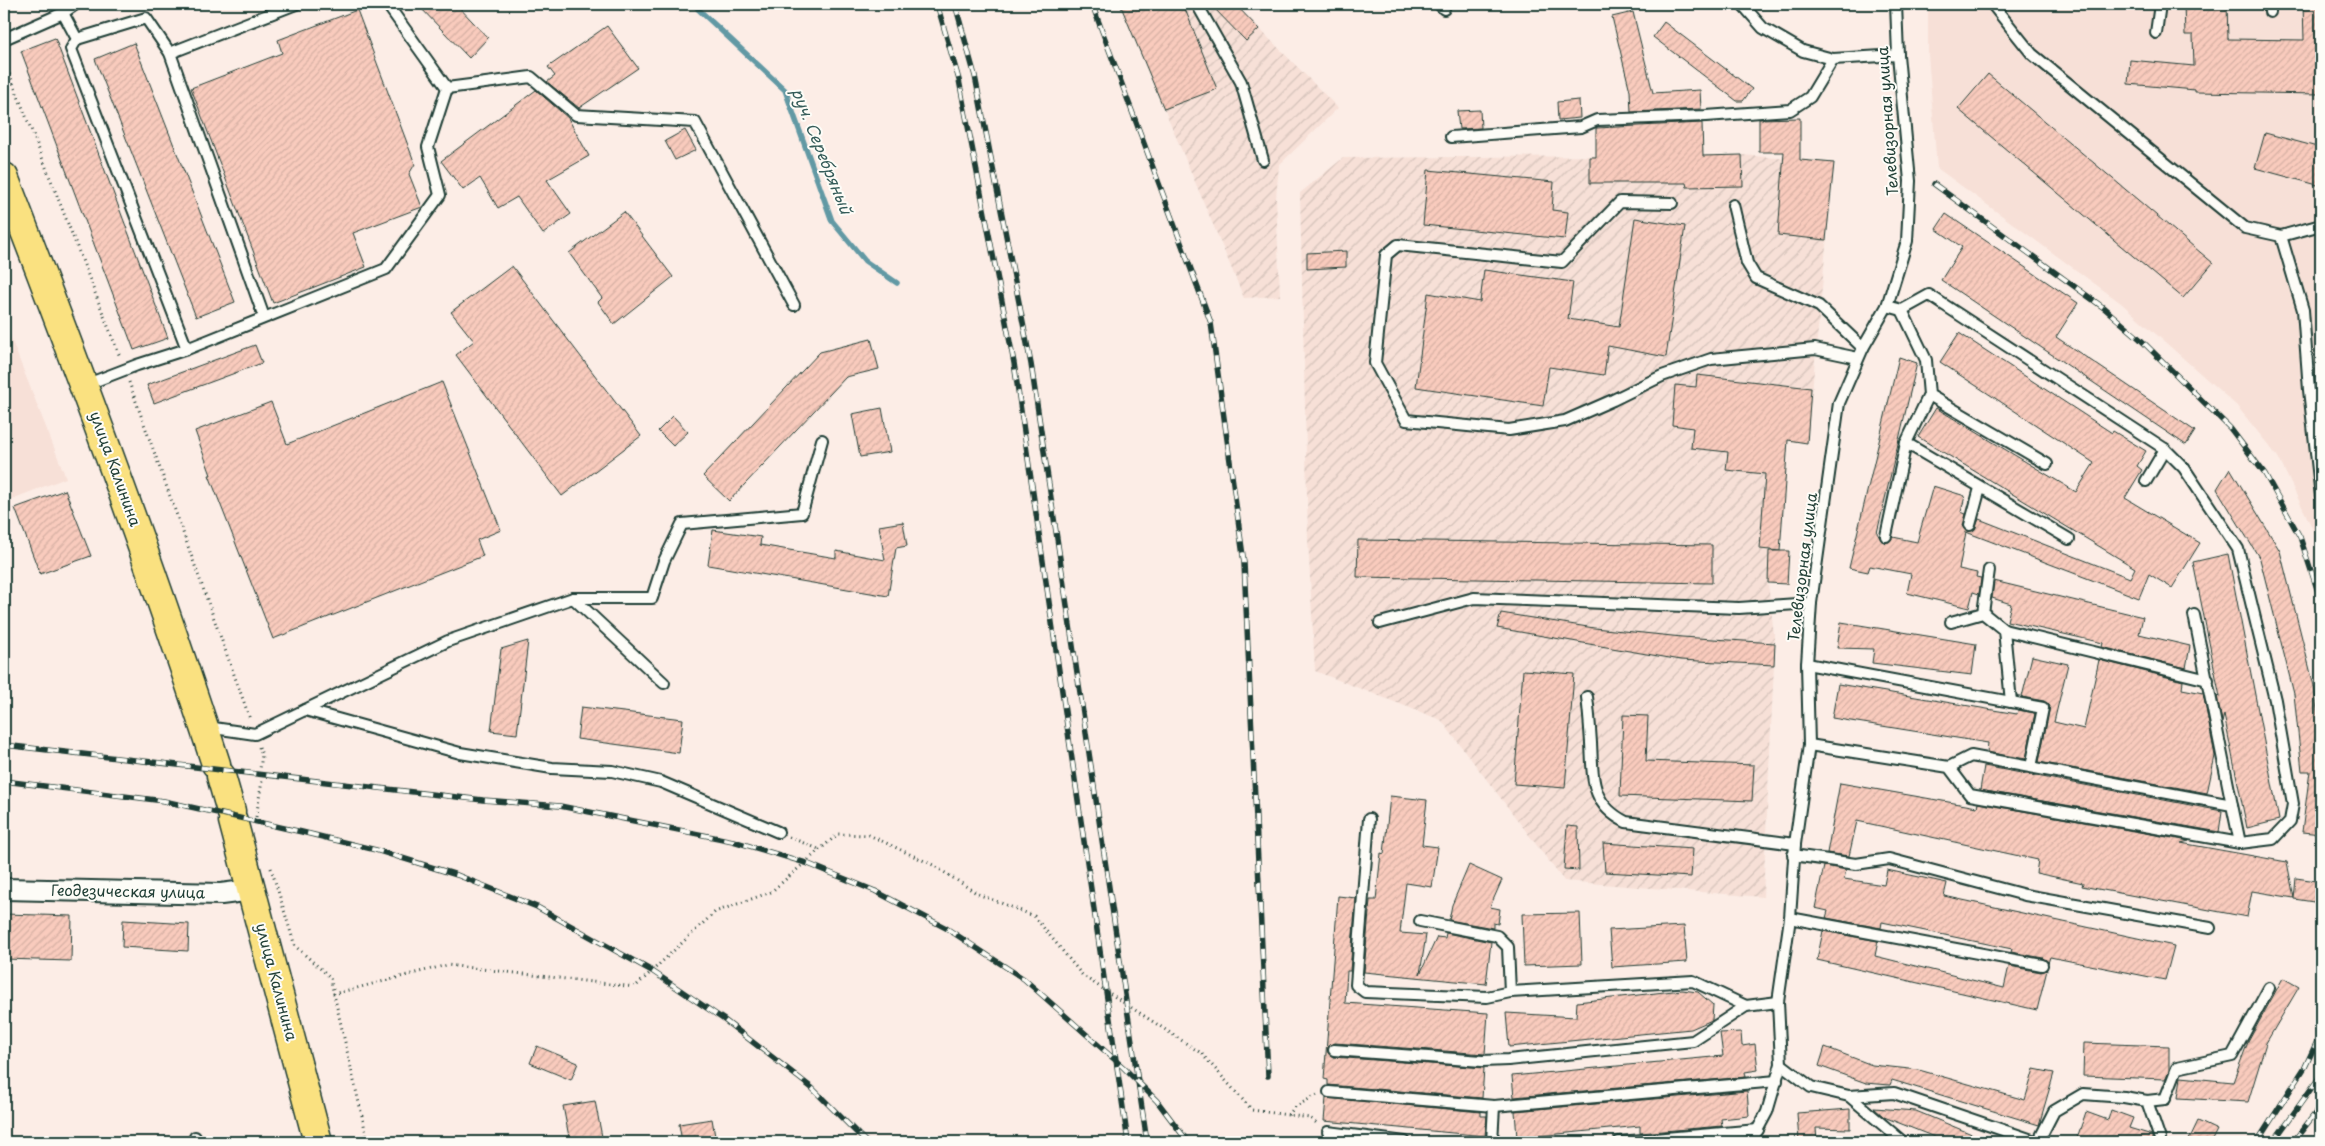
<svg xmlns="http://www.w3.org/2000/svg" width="2325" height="1146" font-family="'Playpen Sans',sans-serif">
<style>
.built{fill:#f7e0d7}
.industrial{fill:url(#industrial-furrows)}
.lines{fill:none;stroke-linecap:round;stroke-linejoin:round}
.stream{stroke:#6299a4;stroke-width:5.5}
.building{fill:url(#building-hatch);stroke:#1f3d34}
.service-casing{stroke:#1f3d34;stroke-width:14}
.minor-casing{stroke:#1f3d34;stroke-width:24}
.primary-casing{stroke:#1f3d34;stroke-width:31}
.path{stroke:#1f3d34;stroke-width:3;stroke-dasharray:1 4;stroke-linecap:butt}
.service{stroke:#fdfcf7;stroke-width:10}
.minor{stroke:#fdfcf7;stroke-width:20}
.primary{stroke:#fae180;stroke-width:28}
.rail-casing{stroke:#1f3d34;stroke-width:5.5}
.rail{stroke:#fdfcf7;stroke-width:4;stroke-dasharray:11;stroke-linecap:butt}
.labels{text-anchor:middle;stroke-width:4;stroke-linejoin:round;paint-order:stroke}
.street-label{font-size:15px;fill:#1f3d34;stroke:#fdfcf7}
.water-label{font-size:16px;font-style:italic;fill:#355c59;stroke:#fdfcf7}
</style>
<defs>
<pattern id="industrial-furrows" width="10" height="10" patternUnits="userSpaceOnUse" patternTransform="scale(1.25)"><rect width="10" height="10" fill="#f7e0d7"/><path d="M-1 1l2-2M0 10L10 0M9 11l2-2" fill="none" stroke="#d3c1b9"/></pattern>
<pattern id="building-hatch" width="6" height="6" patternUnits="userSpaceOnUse" patternTransform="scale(1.25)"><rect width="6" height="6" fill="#f9cbbd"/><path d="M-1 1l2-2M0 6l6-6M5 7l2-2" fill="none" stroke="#d5afa3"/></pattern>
</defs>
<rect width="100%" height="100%" fill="#fcede6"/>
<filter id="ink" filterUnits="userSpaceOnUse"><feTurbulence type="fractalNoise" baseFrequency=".02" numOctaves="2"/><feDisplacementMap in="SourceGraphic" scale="10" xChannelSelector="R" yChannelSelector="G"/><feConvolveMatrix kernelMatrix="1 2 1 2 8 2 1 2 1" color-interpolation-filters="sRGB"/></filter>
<g filter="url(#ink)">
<g class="built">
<polygon points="1928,4 2321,4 2321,546 2278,457 2237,406 2121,303 1937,168 1928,54"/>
<polygon points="4,321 66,478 4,502"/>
</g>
<g class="industrial">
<polygon points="1120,4 1235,4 1338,108 1279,165 1276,198 1280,296 1244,298"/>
<polygon points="1742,155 1834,163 1807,443 1768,439 1760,549 1769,550 1768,583 1775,643 1763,897 1564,881 1441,720 1315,671 1308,539 1300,193 1343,158"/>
</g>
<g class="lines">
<polyline class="stream" points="698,9 785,90 832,221 865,261 897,283"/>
</g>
<g class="building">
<polygon points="417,4 456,4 488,38 469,58"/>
<polygon points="1120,4 1183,4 1217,89 1164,109"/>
<polygon points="1210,4 1235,4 1259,29 1246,41"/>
<polygon points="2184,4 2227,4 2228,39 2304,40 2303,4 2321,4 2321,94 2195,92 2195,90 2128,84 2130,60 2194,66 2193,35 2185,35"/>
<polygon points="357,10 415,164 409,174 422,207 353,233 366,267 273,303 191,88 282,53 278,40"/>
<polygon points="1633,12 1653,93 1700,90 1701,109 1631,112 1630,91 1612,17"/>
<polygon points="1664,22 1752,89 1743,101 1737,101 1653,37"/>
<polygon points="607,26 638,68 579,108 547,82 555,76 548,67"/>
<polygon points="55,38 168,338 134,350 21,51"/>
<polygon points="134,43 235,302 196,317 95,59"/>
<polygon points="1988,74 2213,263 2183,298 1958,109"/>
<polygon points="536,90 568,118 589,156 547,180 571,214 543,234 517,197 498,208 480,178 463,190 441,161"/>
<polygon points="1579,100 1580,118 1558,120 1557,102"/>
<polygon points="1480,110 1481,128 1459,129 1457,111"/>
<polygon points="1800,118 1800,160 1834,163 1826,240 1778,235 1784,152 1759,152 1759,119"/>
<polygon points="1702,123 1703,156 1742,155 1743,186 1687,187 1686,183 1590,183 1590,157 1596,157 1596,128"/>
<polygon points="685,130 696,150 675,160 665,141"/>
<polygon points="2265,133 2321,148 2321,186 2255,168"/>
<polygon points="1428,170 1554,182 1552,210 1568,212 1565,239 1423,225"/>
<polygon points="624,212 673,277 614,324 598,302 602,298 569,253"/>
<polygon points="1946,214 2078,303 2056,337 2195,431 2186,445 1941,280 1962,247 1936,229"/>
<polygon points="1635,218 1685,226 1666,357 1608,346 1604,375 1549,367 1543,406 1416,387 1428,293 1480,302 1484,270 1573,282 1568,319 1619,327"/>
<polygon points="1346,251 1346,267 1307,269 1307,253"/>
<polygon points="512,266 641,436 562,496 456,355 474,341 451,312"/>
<polygon points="1959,333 2112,433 2113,431 2146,451 2137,466 2142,470 2125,498 2200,543 2172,588 2149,574 2139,598 1966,532 1959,569 1977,573 1976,577 1981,578 1979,594 1973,592 1969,608 1907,593 1911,574 1870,566 1868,572 1849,568 1899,357 1917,363 1877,533 1882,541 1889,542 1893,537 1917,542 1933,486 1965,496 1961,512 1966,514 1963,526 1968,531 1975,529 1979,519 2130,578 2135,568 1918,437 1936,408 2076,492 2094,463 1940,362"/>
<polygon points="871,339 879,369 846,377 729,501 703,476 820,352"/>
<polygon points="255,345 262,363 154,403 147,385"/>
<polygon points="1697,375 1811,388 1807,443 1788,440 1780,551 1760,549 1765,474 1726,470 1728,452 1691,448 1693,428 1672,425 1675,385 1696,387"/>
<polygon points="442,382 501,530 477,540 483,556 273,639 209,475 211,475 195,431 271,402 287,444"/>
<polygon points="882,408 890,452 860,457 852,414"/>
<polygon points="673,416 688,432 673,446 658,431"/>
<polygon points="2230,468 2280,551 2314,686 2321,742 2321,834 2302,832 2310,771 2302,771 2294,694 2260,559 2217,489"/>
<polygon points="65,490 91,556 40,574 15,508"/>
<polygon points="903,522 907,546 896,548 888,596 708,565 713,530 761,537 760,545 836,558 836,551 885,560 879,526"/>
<polygon points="1358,540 1712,545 1712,583 1357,577"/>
<polygon points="1769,551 1789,551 1787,584 1768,583"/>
<polygon points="2228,554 2279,820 2247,828 2224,715 2222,722 2217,696 2220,697 2193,562"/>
<polygon points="1994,581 2143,617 2139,634 2190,646 2186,668 2102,647 2103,643 2007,621 2011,604 1992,598"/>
<polygon points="1501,613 1594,628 1682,637 1775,643 1774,665 1681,660 1497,628"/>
<polygon points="1841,622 1976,644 1972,675 1872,663 1874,649 1837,648"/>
<polygon points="528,641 517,734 491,731 501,649"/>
<polygon points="2032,656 2068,664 2054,722 2084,729 2099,660 2183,681 2182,689 2203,693 2215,756 2207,793 2039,762 2050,706 2044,701 2022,697"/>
<polygon points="1523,670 1574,674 1565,788 1514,784"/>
<polygon points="1838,684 2017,714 2018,710 2035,713 2026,759 1987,752 1988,743 1832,718"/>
<polygon points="581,707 683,719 679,753 577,739"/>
<polygon points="1623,715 1648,716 1646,761 1754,765 1752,801 1620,796"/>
<polygon points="1984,766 2222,811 2219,832 1980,790"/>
<polygon points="1840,783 1977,807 1978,803 2189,841 2181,843 2287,862 2294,898 2252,891 2247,917 2082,886 2083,883 2036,873 2038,860 1857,821 1849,856 1827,853"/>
<polygon points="1390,796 1427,800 1422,845 1438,847 1432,887 1406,883 1400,933 1426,935 1420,974 1437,937 1445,938 1446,933 1491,942 1486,984 1364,972 1370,900 1376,900 1381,853 1384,854"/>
<polygon points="1567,826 1578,827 1579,870 1564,869"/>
<polygon points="1603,843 1693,849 1691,877 1605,872"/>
<polygon points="1469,865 1502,880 1490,907 1500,909 1498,924 1493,923 1493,928 1449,920 1452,905"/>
<polygon points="1824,866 1846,870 1844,879 1884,885 1887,870 1947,883 1944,896 2174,946 2165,980 2050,957 2048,963 2043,958 2011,952 2012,949 1882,922 1881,928 1826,918 1828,911 1815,908"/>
<polygon points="2296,878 2317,881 2314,902 2294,899"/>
<polygon points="1338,896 1356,898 1350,971 1347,971 1345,1003 1488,1013 1485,1054 1335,1043 1328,1047 1328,1053 1333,1057 1484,1068 1482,1098 1328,1085 1328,1080 1324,1079"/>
<polygon points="1580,913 1582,964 1524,966 1522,914"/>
<polygon points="4,914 72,916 71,961 4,959"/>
<polygon points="123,920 189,924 188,951 122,947"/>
<polygon points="1684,926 1687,962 1612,967 1609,930"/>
<polygon points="1823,931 1878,941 1875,956 2004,988 2009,966 2041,972 2047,970 2037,1010 1817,960"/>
<polygon points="2283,978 2299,987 2266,1043 2248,1102 2178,1098 2181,1077 2233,1082 2248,1042"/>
<polygon points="1682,990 1698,992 1713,1005 1712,1020 1691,1029 1509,1047 1506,1013 1576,1017 1577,1002"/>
<polygon points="1741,1032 1742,1046 1755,1044 1758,1070 1745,1072 1746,1077 1514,1097 1512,1076 1723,1056 1720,1033"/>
<polygon points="2084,1043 2169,1046 2169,1071 2165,1079 2083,1076"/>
<polygon points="537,1046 578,1063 571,1080 530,1063"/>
<polygon points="1825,1047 1872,1065 1919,1070 2025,1100 2034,1069 2054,1073 2039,1125 1892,1080 1890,1085 1866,1083 1819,1066"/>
<polygon points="1747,1091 1749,1116 1721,1119 1722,1126 1640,1133 1640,1126 1517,1138 1515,1111"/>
<polygon points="1326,1098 1481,1112 1481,1116 1487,1116 1485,1136 1324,1121"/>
<polygon points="595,1101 603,1142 570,1142 563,1106"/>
<polygon points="1874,1108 1916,1111 1991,1142 1947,1142 1884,1117"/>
<polygon points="1850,1109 1850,1129 1816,1128 1817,1142 1799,1142 1797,1113"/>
<polygon points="2111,1110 2133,1118 2129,1128 2152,1135 2152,1142 2088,1142 2077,1138 2086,1112 2108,1120"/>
<polygon points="712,1119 716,1142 682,1142 679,1124"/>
<polygon points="2198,1121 2217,1130 2211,1142 2188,1142"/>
</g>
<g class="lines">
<g class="service-casing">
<g id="service">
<polyline points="1197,4 1241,82 1263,160"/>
<polyline points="1439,4 1444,9"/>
<polyline points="1742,4 1763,28 1803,51 1833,59 1898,55"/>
<polyline points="1992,4 2032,54 2245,228 2281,236 2303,310 2309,390 2321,497"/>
<polyline points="2270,4 2270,12"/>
<polyline points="63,13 76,4"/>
<polyline points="2156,33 2160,4"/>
<polyline points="4,39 63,13 77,39 71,49 187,349"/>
<polyline points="77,39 146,18 170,53 264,317"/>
<polyline points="170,53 296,4"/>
<polyline points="447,88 531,77 576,115 695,122 794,305"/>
<polyline points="1451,137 1581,127 1597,120 1706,116 1790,110 1810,97 1833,59"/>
<polyline points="1672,203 1620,202 1562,262 1398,245 1386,255 1375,363 1406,420 1509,430 1565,421 1613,400 1662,376 1711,359 1815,349 1858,358"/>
<polyline points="1733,205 1747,263 1756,278 1819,306 1863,348"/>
<polyline points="2281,236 2321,225"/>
<polyline points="1887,306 1902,310 1929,295 2165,449 2146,481"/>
<polyline points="1902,310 1926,360 1929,395 2047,464"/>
<polyline points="85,385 137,365 187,349 386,269 440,195 428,147 447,88 387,4"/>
<polyline points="1929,395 1906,443 2069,539"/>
<polyline points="1970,525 1980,488"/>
<polyline points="1886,536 1906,443"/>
<polyline points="573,598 664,683"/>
<polyline points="1983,613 1989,570"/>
<polyline points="2194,615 2232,805"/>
<polyline points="1951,622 1983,613 2004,630"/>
<polyline points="1380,623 1474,598 1739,608 1811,603"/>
<polyline points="1807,664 2043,708 2031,767"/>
<path d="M1587,697C1589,712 1590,728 1591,743C1593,778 1590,804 1626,822L1795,844"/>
<polyline points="2011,702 2004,630 2208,680"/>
<polyline points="305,710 460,753 552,768 612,771 661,782 778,832"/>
<polyline points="207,727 255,734 448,641 573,598 652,598 664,561 682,524 802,513 822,440"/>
<polyline points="1809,745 1949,767 1970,795 2240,843"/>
<polyline points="1949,767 1971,756 2232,805 2240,843 2273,839 2290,821 2293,804 2275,700 2238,549 2184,468 2165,449"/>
<polyline points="1369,819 1356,985 1365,992 1487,997 1510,992 1693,981 1746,1006"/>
<polyline points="1793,855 1856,864 1889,859 2025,895 2210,928"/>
<polyline points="1790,918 2042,965"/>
<polyline points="1420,921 1497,936 1508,947 1510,992"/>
<polyline points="1334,1050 1482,1061 1508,1060 1693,1041 1746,1006 1778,1002"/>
<polyline points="1781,1064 1811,1087 1849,1096 1894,1093 2038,1142"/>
<polyline points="1329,1092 1494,1106 1777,1081"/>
<polyline points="1849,1096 1903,1142"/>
<polyline points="2147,1101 2165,1099 2177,1068 2232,1056 2269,988"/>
<polyline points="1328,1132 1405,1142"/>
<polyline points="195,1137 197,1142"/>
<polyline points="1492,1142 1494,1106"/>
<polyline points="1619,1142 1758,1130"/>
<polyline points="1751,1142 1767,1112 1781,1064 1778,1002 1790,918 1795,844 1809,745 1807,664 1811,603 1839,403 1863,348 1887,306 1907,241 1910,181 1898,55 1896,4"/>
<polyline points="2038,1142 2054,1111 2083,1094 2124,1097 2147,1101 2160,1139 2159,1142"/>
</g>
</g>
<g class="minor-casing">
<polyline id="minor" points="4,889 221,894 252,890"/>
</g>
<g class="primary-casing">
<g id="primary">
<path d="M4,177C79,371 152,566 216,764"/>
<polyline points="221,776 231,811"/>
<polyline points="233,821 318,1142"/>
</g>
</g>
<g class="path">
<polyline points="4,60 120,357"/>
<polyline points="129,382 250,719"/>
<polyline points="259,747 262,755 260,769"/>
<polyline points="256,817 262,781"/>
<polyline points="789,837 821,850"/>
<polyline points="271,868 295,946 330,977 368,1142"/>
<polyline points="333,994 447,965 635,987 715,912 771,892 838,834 869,835 933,865 978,894 1034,916 1083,976 1201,1053 1252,1110 1310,1118 1319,1125"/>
<polyline points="1288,1115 1296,1106 1317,1095"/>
</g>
<use href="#service" class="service"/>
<use href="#minor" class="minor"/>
<use href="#primary" class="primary"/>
<g class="rail-casing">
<g id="rail">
<polyline points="937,4 959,80 1014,363 1128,1142"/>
<polyline points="955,4 975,76 1031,364 1147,1142"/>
<polyline points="1092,4 1211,323 1244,563 1268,1076"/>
<polyline points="1934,184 2104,308 2140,339 2230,428 2265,474 2300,537 2321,601"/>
<polyline points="4,745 483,800 560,806 733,841 806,863 875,891 946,928 1024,979 1123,1067 1157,1101 1188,1142"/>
<polyline points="4,781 164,801 302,832 376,850 457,875 537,907 652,971 723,1019 812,1088 866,1142"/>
<polyline points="2257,1142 2305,1067 2321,1033"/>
<polyline points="2273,1142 2321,1075"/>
<polyline points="2293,1142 2321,1106"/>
</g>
</g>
<use href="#rail" class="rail"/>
</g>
</g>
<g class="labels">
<g class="street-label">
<text transform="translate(1888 121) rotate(-94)" y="5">Телевизорная улица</text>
<text transform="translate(115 469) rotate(70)" y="5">улица Калинина</text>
<text transform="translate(1803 567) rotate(-83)" y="5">Телевизорная улица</text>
<text transform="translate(128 892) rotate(1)" y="5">Геодезическая улица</text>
<text transform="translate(276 982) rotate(75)" y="5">улица Калинина</text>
</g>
<g class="water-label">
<text transform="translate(822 151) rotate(68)" y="6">руч. Серебряный</text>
</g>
</g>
<rect width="2325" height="1146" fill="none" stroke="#fdfcf7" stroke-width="20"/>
<rect x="10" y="10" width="2305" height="1126" fill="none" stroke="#1f3d34" stroke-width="2" filter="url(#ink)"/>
</svg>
